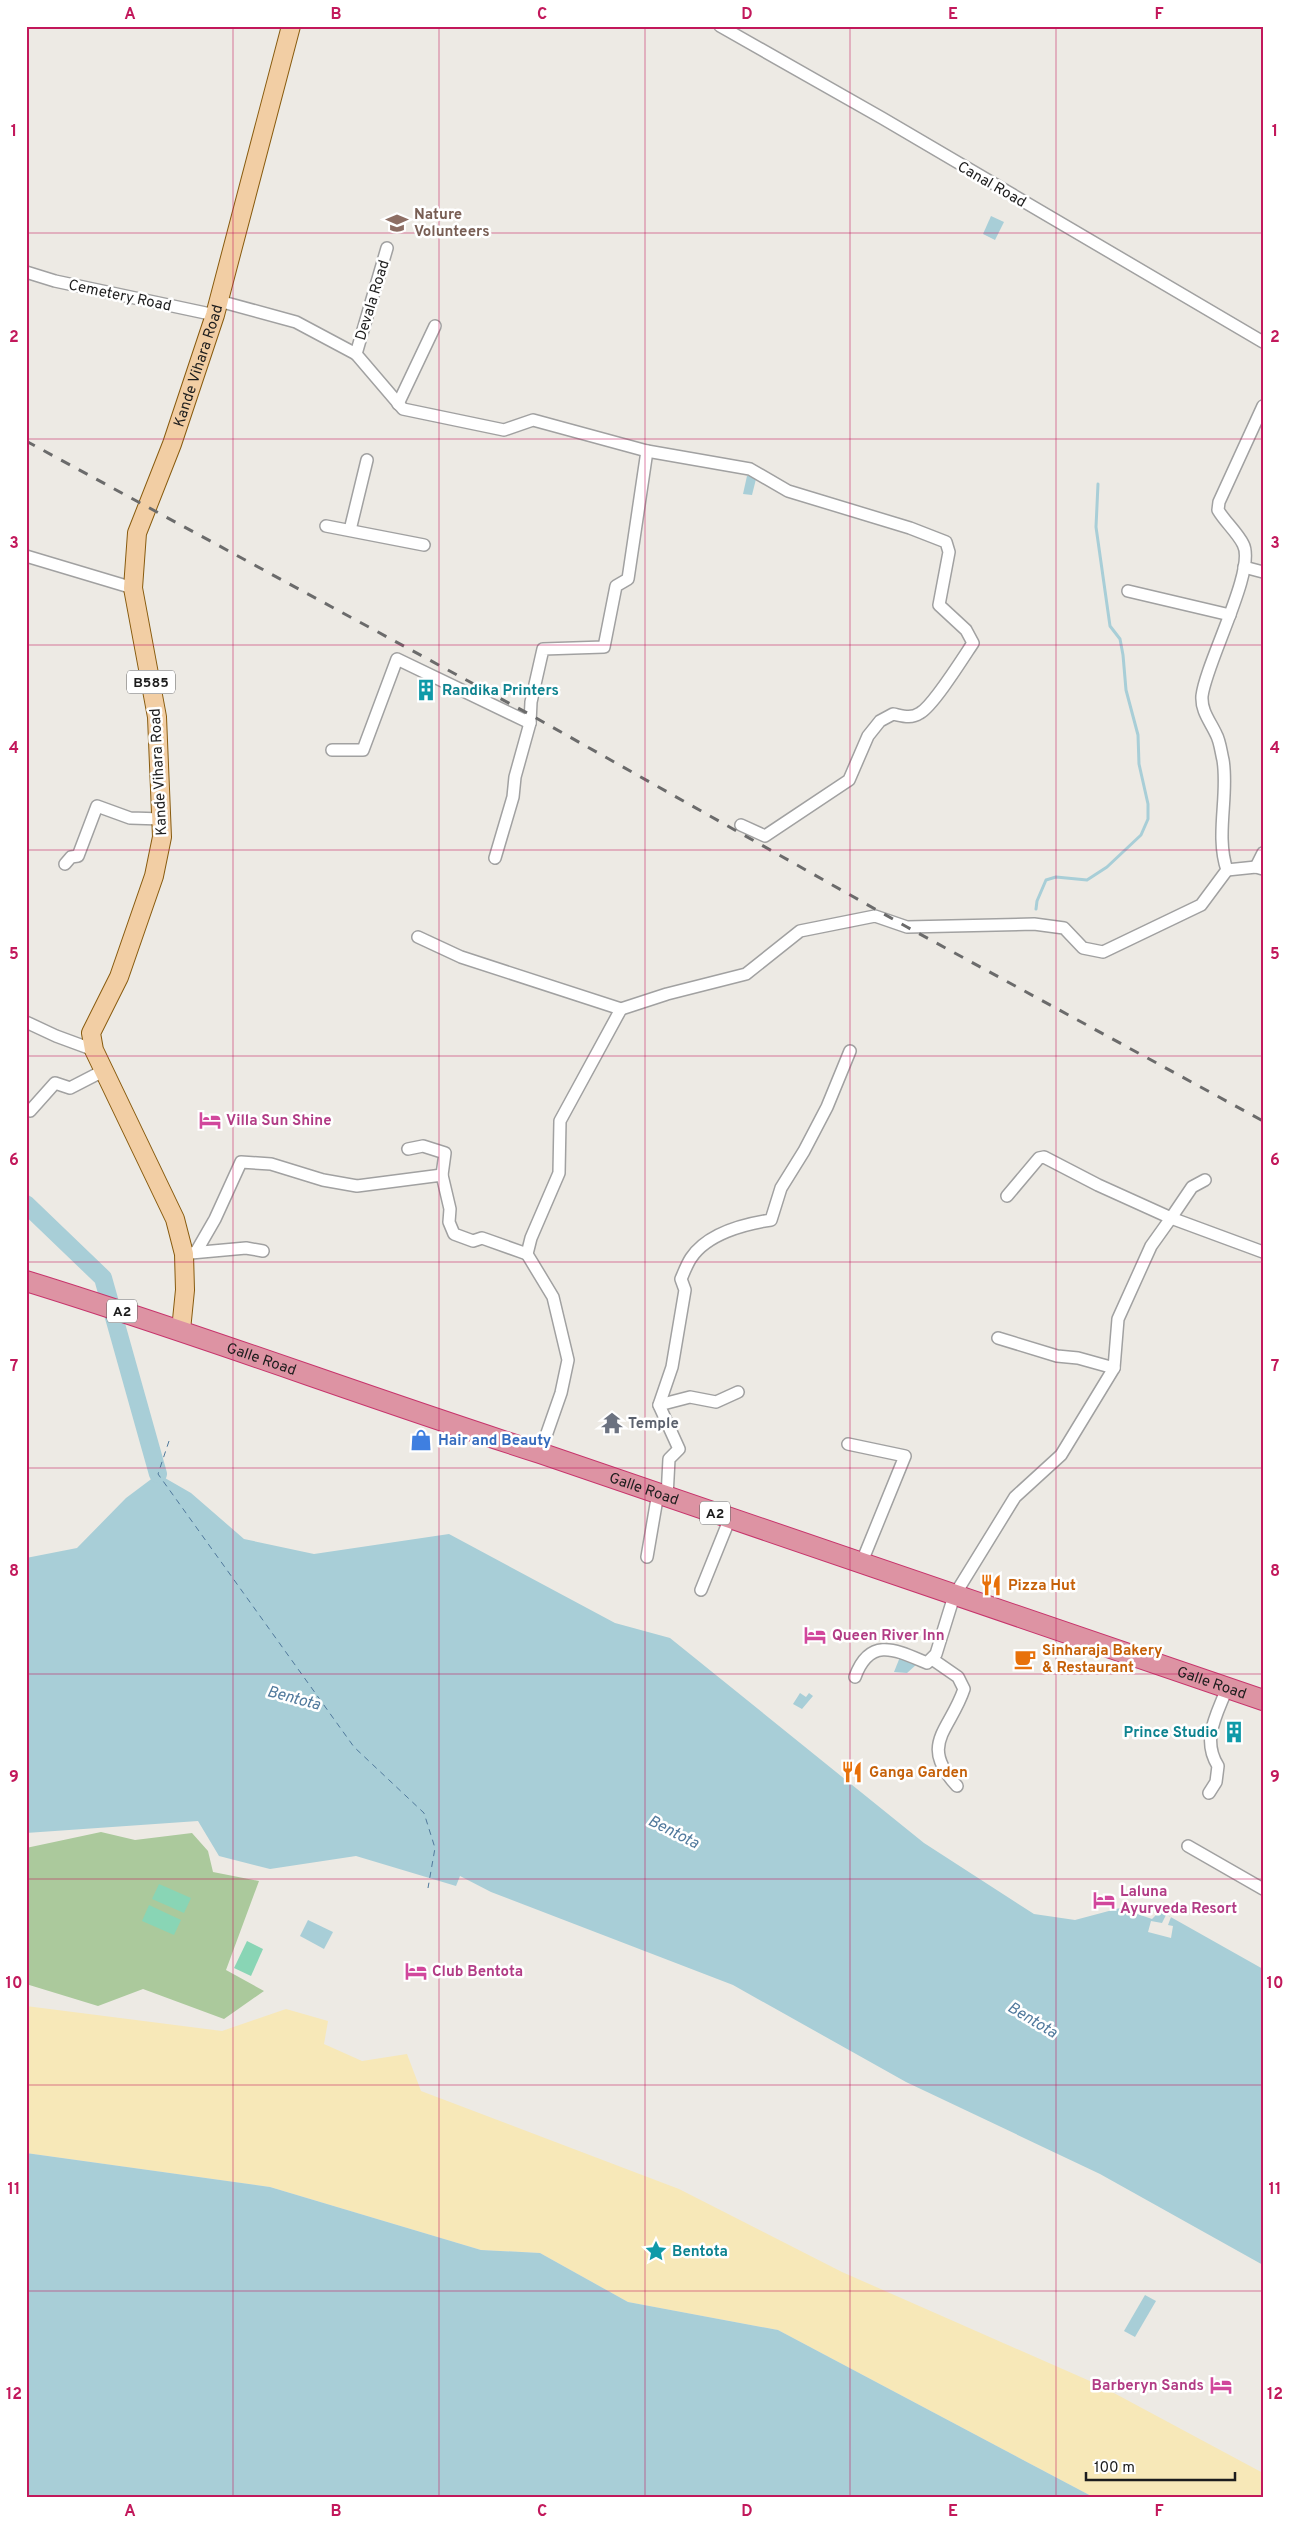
<svg xmlns="http://www.w3.org/2000/svg" width="1289" height="2524" font-family="Overpass,sans-serif">
<style>
.forest{fill:#abc99c}
.sand{fill:#f7e8b8}
.pitch{fill:#89d5b5}
.water{fill:#a8ced7}
.pier{fill:#edeae4}
.lines{fill:none;stroke-linecap:round;stroke-linejoin:round}
.stream{stroke:#a8ced7;stroke-width:3}
.river{stroke:#a8ced7;stroke-width:18}
.ferry{stroke:#50799c;stroke-width:1;stroke-dasharray:6 5;stroke-linecap:butt}
.street-casing{stroke:#a1a1a1;stroke-width:14}
.primary-casing{stroke:#885b0e;stroke-width:20}
.highway-casing{stroke:#c7356c;stroke-width:22}
.street{stroke:#fff;stroke-width:11}
.primary{stroke:#f2cea4;stroke-width:18}
.highway{stroke:#dd93a3;stroke-width:20}
.rail{stroke:#6b6b6b;stroke-width:3;stroke-dasharray:10 10;stroke-linecap:butt}
.grid{fill:none;stroke:#c2185b;stroke-width:1;stroke-opacity:0.55}
.labels{text-anchor:middle;stroke-width:5;stroke-linejoin:round;paint-order:stroke}
.shield{fill:#fff;stroke:#616161;stroke-width:1}
.shield-label{font-size:14px;font-weight:bold;fill:#1d1d1d}
.street-label{font-size:15px;fill:#1d1d1d;stroke:#fff}
.education-label{font-size:15px;font-weight:bold;fill:#785e54;stroke:#fff;text-anchor:start}
.culture-label{font-size:15px;font-weight:bold;fill:#0d838f;stroke:#fff;text-anchor:start}
.hotel-label{font-size:15px;font-weight:bold;fill:#b23c85;stroke:#fff;text-anchor:start}
.worship-label{font-size:15px;font-weight:bold;fill:#5b616d;stroke:#fff;text-anchor:start}
.shop-label{font-size:15px;font-weight:bold;fill:#366cbe;stroke:#fff;text-anchor:start}
.food-label{font-size:15px;font-weight:bold;fill:#c56008;stroke:#fff;text-anchor:start}
.water-label{font-size:16px;font-style:italic;fill:#50799c;stroke:#fff}
.neatline{fill:none;stroke:#c2185b;stroke-width:2}
.grid-label{font-size:16px;text-anchor:middle;font-weight:bold;fill:#c2185b}
</style>
<rect width="100%" height="100%" fill="#edeae4"/>
<polygon class="forest" points="101,1832 135,1840 192,1833 208,1851 213,1872 259,1881 226,1970 264,1991 224,2019 143,1989 98,2006 26,1984 26,1848"/>
<polygon class="sand" points="26,2006 222,2031 286,2009 328,2021 324,2044 362,2061 407,2054 421,2091 679,2189 842,2272 1099,2385 1263,2473 1263,2498 1095,2498 778,2330 628,2302 540,2253 481,2250 270,2187 26,2153"/>
<g class="pitch">
<polygon points="159,1884 191,1898 184,1913 152,1899"/>
<polygon points="149,1905 181,1920 174,1935 142,1921"/>
<polygon points="247,1941 263,1949 251,1976 234,1968"/>
</g>
<g class="water">
<polygon points="991,216 1004,222 995,240 983,234"/>
<polygon points="752,475 756,479 752,495 743,494 747,476"/>
<polygon points="158,1474 191,1493 244,1539 314,1554 449,1534 615,1623 670,1638 924,1843 1034,1914 1075,1920 1120,1908 1152,1919 1160,1911 1263,1969 1263,2265 1100,2174 906,2082 733,1985 491,1892 460,1876 456,1886 356,1856 270,1869 219,1856 198,1821 26,1833 26,1558 77,1548 126,1498"/>
<polygon points="900,1657 917,1664 907,1673 894,1672"/>
<polygon points="800,1693 806,1697 809,1693 813,1696 802,1709 793,1704"/>
<polygon points="308,1920 333,1932 324,1949 300,1936"/>
<polygon points="26,2153 270,2187 481,2250 540,2253 628,2302 778,2330 1095,2498 26,2498"/>
<polygon points="1145,2295 1156,2301 1135,2337 1124,2331"/>
</g>
<polygon class="pier" points="1166,1915 1171,1917 1168,1925 1173,1926 1171,1938 1148,1932 1151,1921 1162,1923"/>
<g class="lines">
<polyline class="stream" points="1036,909 1037,901 1046,880 1056,877 1087,880 1107,867 1141,835 1148,819 1148,804 1139,764 1138,735 1126,690 1123,655 1120,639 1110,626 1096,527 1098,484"/>
<polyline class="river" points="26,1204 103,1278 158,1474"/>
<polyline class="ferry" points="169,1441 158,1474 354,1747 424,1813 435,1848 428,1888"/>
<g class="street-casing">
<g id="street">
<polyline points="720,26 882,118 1263,342"/>
<polyline points="26,272 55,281 215,315"/>
<polyline points="219,301 296,322 356,354 387,248"/>
<path d="M356,354L403,409L504,430L533,420L647,451L750,469L788,491L910,528L946,542L949,552L939,605L966,630L973,643C963,658 933,706 920,713C911,719 903,716 893,714L880,721L868,736L849,780L765,836L741,825"/>
<polyline points="398,404 435,326"/>
<polyline points="326,526 424,545"/>
<polyline points="350,530 367,460"/>
<polyline points="26,556 133,588"/>
<polyline points="1244,567 1263,572"/>
<polyline points="1128,591 1230,615"/>
<polyline points="332,750 363,750 397,659 530,723"/>
<polyline points="495,858 513,797 515,777 530,723 531,702 543,649 604,647 616,586 628,579 647,451"/>
<polyline points="65,864 71,857 78,856 97,806 130,818 162,819"/>
<polyline points="1256,867 1263,853"/>
<polyline points="1227,870 1256,867 1263,869"/>
<path d="M418,937L461,957L621,1009L667,994L746,974L800,931L875,916L907,927L1034,924L1064,928L1083,948L1103,952L1201,905L1227,870C1215,835 1229,795 1223,760C1221,752 1220,741 1216,734C1210,721 1201,711 1202,696C1206,662 1257,569 1243,544C1237,532 1225,522 1218,510L1219,502L1263,406"/>
<polyline points="26,1022 56,1036 94,1050"/>
<polyline points="30,1111 55,1083 70,1088 103,1071"/>
<polyline points="408,1149 423,1146 445,1153 442,1175"/>
<polyline points="1007,1196 1039,1158 1044,1157 1098,1185 1171,1218 1192,1187 1205,1180"/>
<polyline points="196,1252 215,1219 241,1162 271,1164 323,1180 357,1186 442,1175 450,1209 449,1222 454,1234 473,1241 482,1238 527,1254"/>
<polyline points="191,1253 246,1248 263,1251"/>
<polyline points="998,1338 1057,1356 1078,1358 1114,1368"/>
<polyline points="659,1405 690,1397 716,1402 738,1392"/>
<polyline points="848,1444 905,1456 861,1564"/>
<polyline points="540,1453 561,1393 568,1360 553,1297 527,1254 531,1238 559,1173 560,1121 621,1009"/>
<path d="M667,1497L669,1459L679,1449L659,1405L672,1367L685,1290L681,1279C684,1272 687,1264 691,1258C707,1234 744,1224 771,1220L781,1188L804,1151L827,1107L850,1051"/>
<polyline points="647,1557 658,1493"/>
<polyline points="701,1590 730,1518"/>
<path d="M932,1659L958,1677L964,1689C950,1731 918,1744 957,1786"/>
<path d="M855,1677C870,1636 896,1650 927,1663L936,1654L954,1596L1015,1497L1061,1455L1114,1368L1118,1319L1151,1246L1171,1218L1263,1252"/>
<path d="M1209,1793L1216,1782L1218,1766C1201,1739 1217,1715 1227,1688"/>
<polyline points="1188,1846 1263,1889"/>
</g>
</g>
<g class="primary-casing">
<g id="primary">
<path id="s1" d="M181,1330L185,1290L184,1254L175,1219L94,1050L91,1033L119,977L154,876L162,837L157,717L133,588L137,533L172,444L215,315L291,26"/>
</g>
</g>
<g class="highway-casing">
<g id="highway">
<path id="s2" d="M26,1281C199,1334 368,1398 540,1453L1263,1700"/>
</g>
</g>
<use href="#street" class="street"/>
<use href="#primary" class="primary"/>
<use href="#highway" class="highway"/>
<polyline class="rail" points="26,441 529,714 907,927 1263,1121"/>
</g>
<path class="grid" d="M233,26V2498M439,26V2498M645,26V2498M850,26V2498M1056,26V2498M26,233H1263M26,439H1263M26,645H1263M26,850H1263M26,1056H1263M26,1262H1263M26,1468H1263M26,1674H1263M26,1879H1263M26,2085H1263M26,2291H1263"/>
<defs>
<g id="school-bare" transform="scale(1.725)"><path d="M0-5L7-2L0 1L-7-2ZM-4 1L0 2.5L4 1V4Q0 6-4 4Z" fill="#8d6e63" stroke="#fff" stroke-width="2.5" paint-order="stroke"/></g>
<g id="building-bare" transform="scale(1.725)"><path d="M-4-6H4V6H1V3H-1V6H-4ZM-2.5-4.3h1.7v1.8h-1.7ZM.8-4.3h1.7v1.8H.8ZM-2.5-1h1.7V.8h-1.7ZM.8-1h1.7V.8H.8Z" fill="#0f9aa8" stroke="#fff" stroke-width="2.5" paint-order="stroke"/></g>
<g id="hotel-bare" transform="scale(1.725)"><path d="M-6-4.5h1.5V1H6V5H4.5V3h-9V5H-6ZM-4 0a1.8 1.8 0 1 1 3.6 0ZM.5 0V-2.5h3Q6-2.5 6 0Z" fill="#d1479c" stroke="#fff" stroke-width="2.5" paint-order="stroke"/></g>
<g id="temple-bare" transform="scale(1.725)"><path d="M0-6L5-2H3V0L6.5 2.5H4V6H1.5V3h-3V6H-4V2.5H-6.5L-3 0V-2H-5Z" fill="#6b7280" stroke="#fff" stroke-width="2.5" paint-order="stroke"/></g>
<g id="shop-bare" transform="scale(1.725)"><path d="M-5-2.5h2.3a2.7 3.5 0 0 1 5.4 0H5L5.5 6h-11ZM-1.5-2.5h3a1.5 2.3 0 0 0-3 0Z" fill="#3f7fe0" stroke="#fff" stroke-width="2.5" paint-order="stroke"/></g>
<g id="restaurant-bare" transform="scale(1.725)"><path d="M-5-6h1v4h1v-4h1v4h1v-4h1v5L-1.5 .5V6h-2V.5L-5-1ZM5-6V6H3V1.5H1.5Q1.5-4 5-6Z" fill="#e8710a" stroke="#fff" stroke-width="2.5" paint-order="stroke"/></g>
<g id="cafe-bare" transform="scale(1.725)"><path d="M-5.5-4.5H6V0H3Q3 3.5 0 3.5H-2.5Q-5.5 3.5-5.5 0ZM3-3.2v2h1.7v-2ZM-6 4.5H4V6H-6Z" fill="#e8710a" stroke="#fff" stroke-width="2.5" paint-order="stroke"/></g>
<g id="sight-bare" transform="scale(1.725)"><path d="M0-6L1.8-2.2L6-1.7L2.9 1.2L3.7 5.4L0 3.3L-3.7 5.4L-2.9 1.2L-6-1.7L-1.8-2.2Z" fill="#0f9aa8" stroke="#fff" stroke-width="2.5" paint-order="stroke"/></g>
</defs>
<g fill-rule="evenodd">
<use href="#school-bare" x="397" y="223"/>
<use href="#building-bare" x="426" y="690"/>
<use href="#hotel-bare" x="210" y="1120"/>
<use href="#temple-bare" x="612" y="1423"/>
<use href="#shop-bare" x="421" y="1440"/>
<use href="#restaurant-bare" x="991" y="1585"/>
<use href="#hotel-bare" x="815" y="1635"/>
<use href="#cafe-bare" x="1025" y="1659"/>
<use href="#building-bare" x="1234" y="1732"/>
<use href="#restaurant-bare" x="852" y="1772"/>
<use href="#hotel-bare" x="1104" y="1900"/>
<use href="#hotel-bare" x="416" y="1971"/>
<use href="#sight-bare" x="656" y="2251"/>
<use href="#hotel-bare" x="1221" y="2385"/>
</g>
<g class="labels">
<g class="shield">
<rect x="127" y="670.5" width="48" height="23" rx="4"/>
<rect x="107" y="1299.5" width="30" height="23" rx="4"/>
<rect x="700" y="1501.5" width="30" height="23" rx="4"/>
</g>
<g class="shield-label">
<text x="151" y="687">B585</text>
<text x="122" y="1316">A2</text>
<text x="715" y="1518">A2</text>
</g>
<g class="street-label">
<text transform="translate(992 184) rotate(30)" y="5">Canal Road</text>
<text transform="translate(120 295) rotate(12)" y="5">Cemetery Road</text>
<text transform="translate(372 300) rotate(-73)" y="5">Devala Road</text>
<text dy="5" stroke="none"><textPath href="#s1" startOffset="1011">Kande Vihara Road</textPath></text>
<text transform="translate(158 772) rotate(-93)" y="5">Kande Vihara Road</text>
<text dy="5" stroke="none"><textPath href="#s2" startOffset="248">Galle Road</textPath></text>
<text dy="5" stroke="none"><textPath href="#s2" startOffset="652">Galle Road</textPath></text>
<text dy="5" stroke="none"><textPath href="#s2" startOffset="1252">Galle Road</textPath></text>
</g>
<g class="education-label">
<text x="414" y="219">Nature<tspan x="414" dy="17">Volunteers</tspan></text>
</g>
<g class="culture-label">
<text x="442" y="695">Randika Printers</text>
<text x="1218" y="1737" text-anchor="end">Prince Studio</text>
<text x="672" y="2256">Bentota</text>
</g>
<g class="hotel-label">
<text x="226" y="1125">Villa Sun Shine</text>
<text x="832" y="1640">Queen River Inn</text>
<text x="1120" y="1896">Laluna<tspan x="1120" dy="17">Ayurveda Resort</tspan></text>
<text x="432" y="1976">Club Bentota</text>
<text x="1204" y="2390" text-anchor="end">Barberyn Sands</text>
</g>
<g class="worship-label">
<text x="628" y="1428">Temple</text>
</g>
<g class="shop-label">
<text x="438" y="1445">Hair and Beauty</text>
</g>
<g class="food-label">
<text x="1008" y="1590">Pizza Hut</text>
<text x="1042" y="1655">Sinharaja Bakery<tspan x="1042" dy="17">&amp; Restaurant</tspan></text>
<text x="869" y="1777">Ganga Garden</text>
</g>
<g class="water-label">
<text transform="translate(294 1697) rotate(15)" y="6">Bentota</text>
<text transform="translate(674 1831) rotate(27)" y="6">Bentota</text>
<text transform="translate(1033 2019) rotate(31)" y="6">Bentota</text>
</g>
</g>
<rect width="1289" height="2524" fill="none" stroke="#ffffff" stroke-width="55"/>
<path d="M1086 2472v8h149v-8" fill="none" stroke="#1d1d1d" stroke-width="2.5"/>
<text x="1094" y="2472" font-size="15" fill="#1d1d1d" stroke="#ffffff" stroke-width="4" paint-order="stroke">100 m</text>
<rect x="28" y="28" width="1234" height="2468" class="neatline"/>
<g class="grid-label">
<text x="130" y="19">A</text>
<text x="336" y="19">B</text>
<text x="542" y="19">C</text>
<text x="747" y="19">D</text>
<text x="953" y="19">E</text>
<text x="1159" y="19">F</text>
<text x="14" y="136">1</text>
<text x="1275" y="136">1</text>
<text x="14" y="342">2</text>
<text x="1275" y="342">2</text>
<text x="14" y="548">3</text>
<text x="1275" y="548">3</text>
<text x="14" y="753">4</text>
<text x="1275" y="753">4</text>
<text x="14" y="959">5</text>
<text x="1275" y="959">5</text>
<text x="14" y="1165">6</text>
<text x="1275" y="1165">6</text>
<text x="14" y="1371">7</text>
<text x="1275" y="1371">7</text>
<text x="14" y="1576">8</text>
<text x="1275" y="1576">8</text>
<text x="14" y="1782">9</text>
<text x="1275" y="1782">9</text>
<text x="14" y="1988">10</text>
<text x="1275" y="1988">10</text>
<text x="14" y="2194">11</text>
<text x="1275" y="2194">11</text>
<text x="14" y="2399">12</text>
<text x="1275" y="2399">12</text>
<text x="130" y="2516">A</text>
<text x="336" y="2516">B</text>
<text x="542" y="2516">C</text>
<text x="747" y="2516">D</text>
<text x="953" y="2516">E</text>
<text x="1159" y="2516">F</text>
</g>
</svg>
